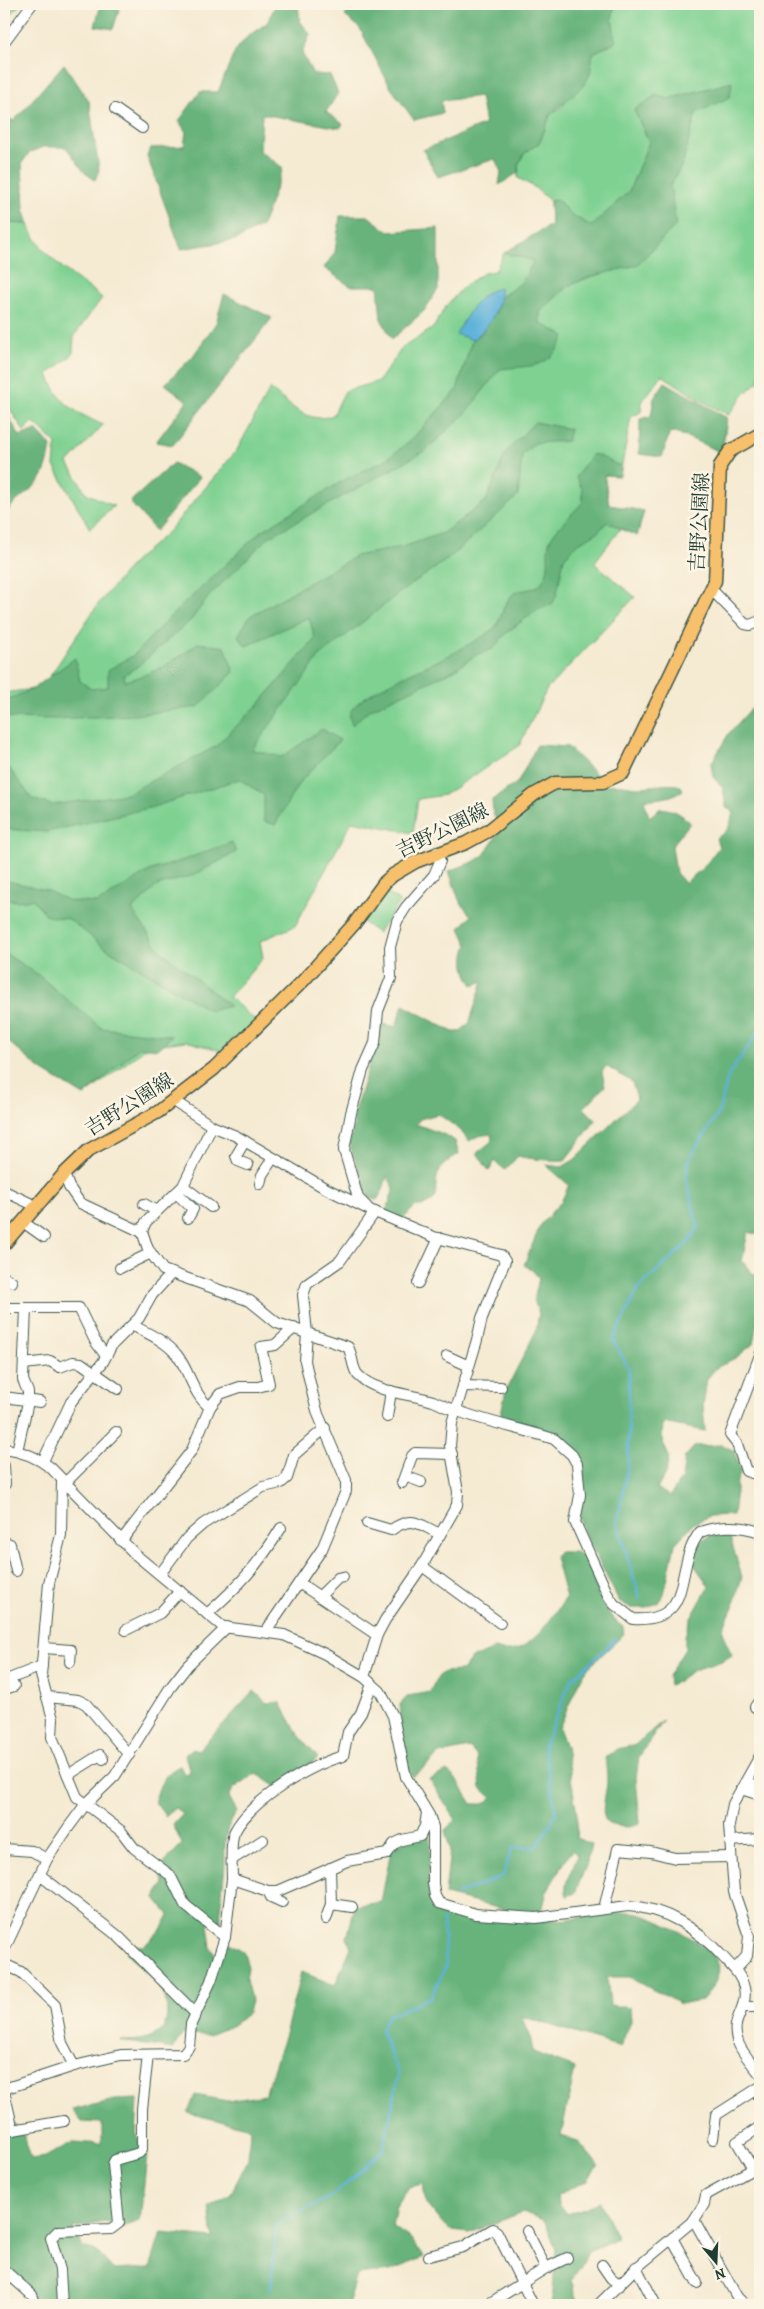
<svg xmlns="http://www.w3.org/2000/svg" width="764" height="2309" font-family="Alegreya,'Noto Serif JP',serif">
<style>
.green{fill:#7fd192;stroke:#4f8763}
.forest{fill:#67b37c;stroke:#437858}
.water{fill:#5fb2da;stroke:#3f7887}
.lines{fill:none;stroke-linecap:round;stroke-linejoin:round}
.stream{stroke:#5fb2da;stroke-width:2.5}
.minor-casing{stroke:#3f574c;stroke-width:12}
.major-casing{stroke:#3f574c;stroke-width:15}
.minor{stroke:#fff;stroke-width:10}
.major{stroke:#f7c06c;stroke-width:12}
.labels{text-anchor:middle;stroke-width:5;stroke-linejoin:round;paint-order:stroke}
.street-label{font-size:20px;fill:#1f3d34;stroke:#fcf5e5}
</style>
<rect width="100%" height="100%" fill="#fcf5e5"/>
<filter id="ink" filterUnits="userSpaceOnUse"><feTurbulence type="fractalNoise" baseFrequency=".02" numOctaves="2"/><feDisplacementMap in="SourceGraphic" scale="10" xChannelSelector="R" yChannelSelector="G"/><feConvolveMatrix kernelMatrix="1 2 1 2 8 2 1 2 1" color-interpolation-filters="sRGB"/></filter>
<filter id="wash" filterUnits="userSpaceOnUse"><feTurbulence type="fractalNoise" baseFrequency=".0096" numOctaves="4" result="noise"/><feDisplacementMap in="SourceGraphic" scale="20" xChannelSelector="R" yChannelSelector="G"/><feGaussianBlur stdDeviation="1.12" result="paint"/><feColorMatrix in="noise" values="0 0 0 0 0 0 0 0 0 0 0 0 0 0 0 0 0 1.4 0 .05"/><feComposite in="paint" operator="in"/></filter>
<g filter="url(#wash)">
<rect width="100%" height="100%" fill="#f5ead2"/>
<g class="green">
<polygon points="4,4 20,4 4,23"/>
<path d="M615,4H760V380L744,394L729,415L700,400L662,375L642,402L641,412L631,417L620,476L604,475L609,505L644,511L637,536L620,529L594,563L635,597L547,689L519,746L444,795L418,799L413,833L352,821L295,926L260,941L263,958L229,997L256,1021L225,1052L186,1041L148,1046L84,1096L40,1069L18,1039L4,1026V693L33,689L48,679L98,604L134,562L169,531L237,450L270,389C288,403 309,426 333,415L345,391L379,381L402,348L433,328L447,305L465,285L484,273L495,271L504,253L551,225L550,201L534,187L518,178V165L524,154L540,142L550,115L562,107L593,53L615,42L612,18Z"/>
<path d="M4,223L29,224C38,256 78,278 102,298L74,336L73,352L70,357L48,374C59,405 76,412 103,425L68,463L86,493L114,506L90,529L54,466L56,444L33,422L24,431L4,400Z"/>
<polygon points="385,891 400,902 378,933 362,922"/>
</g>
<g class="forest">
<polygon points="101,4 121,4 113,29 95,26"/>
<polygon points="276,4 298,4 300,21 310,34 302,53 313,74 330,75 338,93 326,112 343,124 340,128 262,114 260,151 283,168 262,226 236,240 181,249 147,156 151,148 184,146 186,132 179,121 200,92 218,92 235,51 248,36 267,23"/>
<polygon points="353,4 615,4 612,18 616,42 593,53 590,74 583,86 550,115 540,142 524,154 518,165 519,172 499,185 501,172 495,159 438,177 423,150 485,124 480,96 441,101 443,113 414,120 391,88 359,27 345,16"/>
<polygon points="64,64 89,101 99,170 95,180 85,173 66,147 43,147 29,153 22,163 24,209 29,224 4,223 4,116 14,121"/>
<path d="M732,82L730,97L696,113L683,163L670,186L676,225L637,265L590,277L568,286L540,312V323L565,336C549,370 533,365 500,369L465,414L425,451L269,537L210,595L191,620L138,666L124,675L125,681C154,674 175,661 198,643L225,647L234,672L198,707L133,715L56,719L10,718L4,713V701L33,689L75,658L80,681L91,689L108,687V670L134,655L169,618L260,532L344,480L387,459L410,441L457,390L472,340L481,334L496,312L501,297L521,283L534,261L504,253L551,225L550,201L558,200L571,215L592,226L629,191L649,142L634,110L656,95L668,99Z"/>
<polygon points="340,216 368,216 389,232 438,228 438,289 424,311 392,339 381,319 378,286 350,286 324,268 335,252"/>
<polygon points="224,294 272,318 173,445 156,442 187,401 165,384 193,356 216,323"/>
<polygon points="665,382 727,418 722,453 685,436 670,432 662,457 639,454 640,419 651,416 654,398"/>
<path d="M4,409L20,436L36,430L51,446C49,458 47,470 40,480C29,494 8,503 4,520Z"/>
<polygon points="535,422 570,429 567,441 535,443 522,455 518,496 448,559 399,593 320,656 252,750 282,757 322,729 340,740 299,783 275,825 264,821 264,795 239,779 153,807 47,832 4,829 4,761 32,799 52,805 127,794 215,747 259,704 315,639 309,617 246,646 238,636 250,616 356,556 403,547 443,533 486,501 506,452"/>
<path d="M592,454C604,456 610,463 621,466L620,476L604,475L609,505L644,511L637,536L607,522L598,532L577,544L564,558L556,597L552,604L534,612L505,634L493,649L476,655L454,670L369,710L352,725C351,722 349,717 350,714C354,693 440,662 461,649C469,644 491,633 496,626C502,617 503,605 511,596C519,587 533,593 541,583C552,570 546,558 549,543C552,531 574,513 583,502L582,489L576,477Z"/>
<polygon points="173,463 200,477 156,531 130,502"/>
<path d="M751,709L760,713V1235L748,1232L742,1261L752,1273L760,1277V1306L753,1344L737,1357L716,1368L707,1379L703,1406L705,1431L663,1423L662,1440L669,1457L666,1473L657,1489L670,1496L682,1478L685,1457L695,1446L723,1445L734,1451L741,1472L737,1481L733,1515L709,1516L693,1524L675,1544L664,1594L659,1602L646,1608H631L619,1601L584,1532L579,1514L584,1472L572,1446L557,1435L500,1418L506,1390L536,1331L539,1313L534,1301L539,1278L532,1270L524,1265L540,1226L562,1200L569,1185L546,1165L562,1167L574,1160L637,1099L632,1082L606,1066L602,1072L605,1086L584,1108L596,1120L565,1160C556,1161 526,1159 518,1156L505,1170L495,1161L489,1171L477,1153L492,1141L491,1134L478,1136L469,1141L459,1129L438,1114L420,1119L416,1124L445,1135L455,1141L459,1154C439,1165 435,1173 436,1197C431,1203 424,1207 416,1206L401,1221L385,1215L394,1188L387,1176L383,1190L377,1200L368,1196L349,1143L354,1127V1112L382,1024L396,1027L403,1005L453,1032H459L469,1024L483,981L473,985C464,972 462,959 468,945L460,928L471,916L459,900L449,871L473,862L484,855L502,828L493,814L492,800L518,782L537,745L568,747L607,785C618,783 626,786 638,787C652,787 668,782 681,786L683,790C670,799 659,798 644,800L649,817L661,808C674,810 681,813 690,823L672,846L676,873L685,883L704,867L719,847L716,838C728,832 731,825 733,811L726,807L723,788L713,777L711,764L729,733Z"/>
<polygon points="232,842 236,852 194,875 157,886 132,910 160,950 230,1006 210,1011 104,947 69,919 47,916 33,899 16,901 4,898 4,880 46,890 69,901 97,903 151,870 178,862"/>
<polygon points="6,954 37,974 101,1028 172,1036 157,1049 139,1047 84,1096 40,1069 4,1038 4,955"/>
<path d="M729,1534L742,1577L733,1607L723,1628L724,1638L732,1655C715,1667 703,1664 689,1673C681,1678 677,1683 669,1685L668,1676L685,1649V1636L690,1620L709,1586L692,1562L698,1542L710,1536Z"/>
<path d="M558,1552H575L588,1557C595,1584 600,1611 623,1627L624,1634L588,1668L578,1684L559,1728L566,1747L578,1821L576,1838L591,1844L586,1866L575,1893L567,1896C562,1882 574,1869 577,1855L572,1850L547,1891L542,1911L514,1912L445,1895L450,1849L445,1830L456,1820L430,1780L447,1771L457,1780L472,1804H484L492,1798L481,1788L477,1756L469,1748L440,1754L413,1777C396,1754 403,1730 400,1704L408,1696L430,1692L436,1679L444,1672L462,1671L472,1658L495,1649C527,1661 550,1619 566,1598L555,1557Z"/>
<path d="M254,1691L267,1703L280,1702L298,1734L318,1758L277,1787L256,1773L233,1789L229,1797L237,1811C220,1835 227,1849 224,1875C222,1892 220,1906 221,1922L208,1924L211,1948L216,1955L228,1942L243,1951L248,1967L246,1980L251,2000L248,2013L233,2025L209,2035L183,2034L172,2049L120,2041C140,2041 167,2039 167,2013C167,2005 166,1998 162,1991C153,1977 137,1965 127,1953L126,1945L144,1946L162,1928L169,1915L155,1898L164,1884L158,1869L182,1844L173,1825L183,1814L175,1808L165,1816L155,1802C158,1786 165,1772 180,1766L184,1774L190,1772L185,1755L192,1749L198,1751Z"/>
<path d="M664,1720L639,1757L636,1778L640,1823C631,1828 626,1827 617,1826C594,1824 607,1796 607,1781C607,1773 606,1765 605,1758L617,1749L635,1745Z"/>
<path d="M427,1827C436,1847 421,1889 434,1905C451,1924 543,1922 568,1919C588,1918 608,1912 628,1912C648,1913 712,1944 718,1963C722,1977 710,1991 702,2000L680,2004L629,1977H607L610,2005L630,2008L631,2021L620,2047L521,2016L530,2035L533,2052L575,2068L561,2136L578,2141L598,2165L587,2181L557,2195L560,2207L568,2214L600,2202L618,2239L588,2252L583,2263L571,2280L578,2301L573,2305H552L556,2249L545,2221L523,2212L469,2233L453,2231L439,2220L426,2204L423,2184L409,2187L396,2206L392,2226L411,2239L424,2257L390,2271L357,2275L348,2305H34L31,2297L4,2273V2119L6,2117L23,2132L31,2159L45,2157L73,2142L102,2144V2123L82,2122L72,2110L115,2100L138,2099L136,2135L147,2155L140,2221L123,2227L105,2222L73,2228L83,2247L96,2251L114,2270L150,2268L161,2233L213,2238L209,2207L230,2195L248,2160L250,2128L188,2113L195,2095L228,2101L265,2095L286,2031L301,1972L335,1985L351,1947L347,1938L355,1906L381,1902L391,1850Z"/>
</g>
<path class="water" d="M500,288C502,308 488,328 472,340L456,334C467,317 478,291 500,288Z"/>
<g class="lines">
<g class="stream">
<polyline points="640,1598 617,1523 628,1464 629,1369 613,1340 639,1287 689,1242 698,1228 686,1178 690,1157 719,1112 729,1074 760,1030"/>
<polyline points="457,1894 503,1876 512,1848 536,1847 556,1815 544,1746 571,1680 616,1639"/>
<polyline points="271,2289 276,2224 334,2195 383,2150 399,2074 381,2030 388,2016 431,1997 446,1965 443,1920"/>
</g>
</g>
</g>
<g filter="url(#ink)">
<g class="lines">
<g class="minor-casing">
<g id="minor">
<polyline points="4,42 32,4"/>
<polyline points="115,109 142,128"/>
<polyline points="712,590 745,624 750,625 760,621"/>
<polyline points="174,1101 212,1126 236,1136 325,1188 370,1210 434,1237 501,1255 505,1261 482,1318 477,1340 452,1423 450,1446 458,1492 457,1505 422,1566 385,1620 377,1635 364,1677"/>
<path d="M212,1126L183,1186L146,1222L142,1231L148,1249L163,1270L250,1301L277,1323L348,1347C353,1356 352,1369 358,1375C377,1394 410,1393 433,1401C441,1404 447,1408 455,1410C487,1422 522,1429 554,1439L572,1455L577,1464L580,1495L575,1522L608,1595L614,1604L633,1619C697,1623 672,1568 700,1532C721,1525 739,1525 760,1532"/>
<polyline points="245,1141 236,1156 238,1161 248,1165"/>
<polyline points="64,1174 69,1187 80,1203 142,1232"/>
<polyline points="260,1184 262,1175 273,1158"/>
<polyline points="183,1186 211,1207"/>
<polyline points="4,1191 36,1206"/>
<polyline points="176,1193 193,1209 188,1218"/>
<polyline points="144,1204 157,1211"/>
<polyline points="367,1207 358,1198 344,1150 351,1113 363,1070 375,1043 378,1011 391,978 390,947 397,921 406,907 434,875 440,861 437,852"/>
<polyline points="23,1222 44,1237"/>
<polyline points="120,1268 151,1253"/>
<polyline points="4,1277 12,1282"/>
<polyline points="418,1283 439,1238"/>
<polyline points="4,1308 79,1308 95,1341 106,1356"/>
<path d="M132,1325C147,1333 166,1341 177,1355C190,1372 193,1395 210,1407"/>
<polyline points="760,1355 730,1435 737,1444 746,1471 752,1473 760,1470"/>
<polyline points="447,1356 469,1366"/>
<polyline points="24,1364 50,1361 60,1367 73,1362 81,1363 118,1389"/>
<polyline points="463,1386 501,1387"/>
<polyline points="4,1397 40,1402"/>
<polyline points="387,1417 391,1391"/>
<path d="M4,1449C22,1451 37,1457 51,1468L136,1555L223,1627L284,1635L325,1654L364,1677L380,1691L393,1716L406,1777L429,1815L433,1827V1884L435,1896L439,1903L476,1914L536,1918L628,1906C667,1908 697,1929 723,1957C732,1967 741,1974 744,1988C747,2000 741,2009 737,2021C730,2042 749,2059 760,2074"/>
<polyline points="17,1451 28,1402 28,1392 23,1380 26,1309"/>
<polyline points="43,1461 71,1402 103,1362 112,1345 139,1318 152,1295 172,1273"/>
<polyline points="4,1466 5,1484"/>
<polyline points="405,1476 421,1482"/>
<polyline points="62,1480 61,1535 49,1583 41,1675 53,1719 52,1737 77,1797 121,1831 134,1848 170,1875 185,1905 225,1937"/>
<polyline points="65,1483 116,1432"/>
<polyline points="402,1483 412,1456 415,1453 452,1454"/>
<path d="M367,1523L391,1530C413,1515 418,1524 440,1534"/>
<polyline points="121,1541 192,1450 210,1407 220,1394 240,1387 258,1387 269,1384 261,1347 275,1345 294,1328"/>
<polyline points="4,1542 10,1544 16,1571"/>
<polyline points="422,1566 500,1623"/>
<polyline points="160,1574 187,1538 203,1524 263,1487 281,1483 287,1478 294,1455 325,1428"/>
<polyline points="299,1583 377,1635"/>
<polyline points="319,1597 338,1578 343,1577"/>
<path d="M207,1614C239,1586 259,1564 281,1528"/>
<polyline points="126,1630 160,1613 180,1591"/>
<polyline points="266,1631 322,1549 346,1491 346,1480 318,1414 313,1396 305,1361 307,1333 303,1295 307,1284 340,1261 375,1212"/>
<polyline points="44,1648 71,1650 70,1662"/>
<polyline points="4,1681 42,1666"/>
<path d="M372,1684L361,1713L348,1732L343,1756C310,1765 249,1801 234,1833C230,1842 232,1867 232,1879L268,1891H278L347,1861L387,1854L394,1844L402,1840L420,1836L425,1826L427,1813"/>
<polyline points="5,1689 14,1686"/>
<polyline points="47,1697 78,1700 86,1704 129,1755"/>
<polyline points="755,1707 760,1700"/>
<polyline points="68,1775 100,1755 103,1759"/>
<polyline points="747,1782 760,1787"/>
<polyline points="741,1789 760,1795"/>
<polyline points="730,1841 760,1839"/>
<polyline points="4,1849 32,1851 47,1859"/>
<polyline points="233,1859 263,1840"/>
<polyline points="40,1875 118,1936 196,2014"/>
<polyline points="268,1891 271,1897 282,1902"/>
<polyline points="331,1904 352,1907"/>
<polyline points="604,1909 618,1849 651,1852 675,1858 731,1857"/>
<polyline points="326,1919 331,1904 330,1868"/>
<polyline points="4,1950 47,1859 68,1828 85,1805 115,1776 170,1688 188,1665 227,1627"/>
<polyline points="4,1964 21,1972 55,2005 62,2043 74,2066"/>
<polyline points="735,1969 747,1956 749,1936 734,1892 729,1825 733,1804 760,1756"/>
<polyline points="743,2007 760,2007"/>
<polyline points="4,2089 74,2066 121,2055 183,2054 189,2046 191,2024 211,1981 225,1937 232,1879"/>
<polyline points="4,2091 13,2130 64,2121"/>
<polyline points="713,2139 716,2115 760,2087"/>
<polyline points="753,2169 737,2142 760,2127"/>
<polyline points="694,2220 737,2297 745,2305"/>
<polyline points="527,2231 546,2268"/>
<polyline points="672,2238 697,2283"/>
<polyline points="429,2256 463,2247 493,2229 497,2232 533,2305"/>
<polyline points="602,2265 611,2278 620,2285"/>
<polyline points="636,2267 656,2305"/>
<polyline points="4,2270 32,2295 36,2305"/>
<polyline points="62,2305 60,2270 51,2238 58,2231 111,2229 119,2223 113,2164 115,2160 139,2153 142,2149 142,2109 148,2055"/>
<polyline points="487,2305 546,2268 567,2258"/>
<polyline points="598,2305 635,2269 694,2220 704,2204 706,2195 760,2165"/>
</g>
</g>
<g class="major-casing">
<polyline id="major" points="4,1244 64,1174 89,1150 158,1112 214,1069 303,981 354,924 385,882 393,875 415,862 466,843 488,831 535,794 555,783 603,782 623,773 715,581 720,466 730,451 760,434"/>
</g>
<use href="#minor" class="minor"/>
<use href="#major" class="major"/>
</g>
</g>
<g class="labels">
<g class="street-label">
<text transform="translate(699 522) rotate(-87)" y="7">吉野公園線</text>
<text transform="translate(442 830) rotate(-26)" y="7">吉野公園線</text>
<text transform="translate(129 1104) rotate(-32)" y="7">吉野公園線</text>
</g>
</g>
<rect width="764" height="2309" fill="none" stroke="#fcf5e5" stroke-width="20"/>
<g transform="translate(716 2262) rotate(161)" stroke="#fcf5e5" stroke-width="4" paint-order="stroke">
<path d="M0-4L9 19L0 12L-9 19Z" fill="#1f3d34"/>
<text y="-8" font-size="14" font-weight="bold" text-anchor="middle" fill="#1f3d34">N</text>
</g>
</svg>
